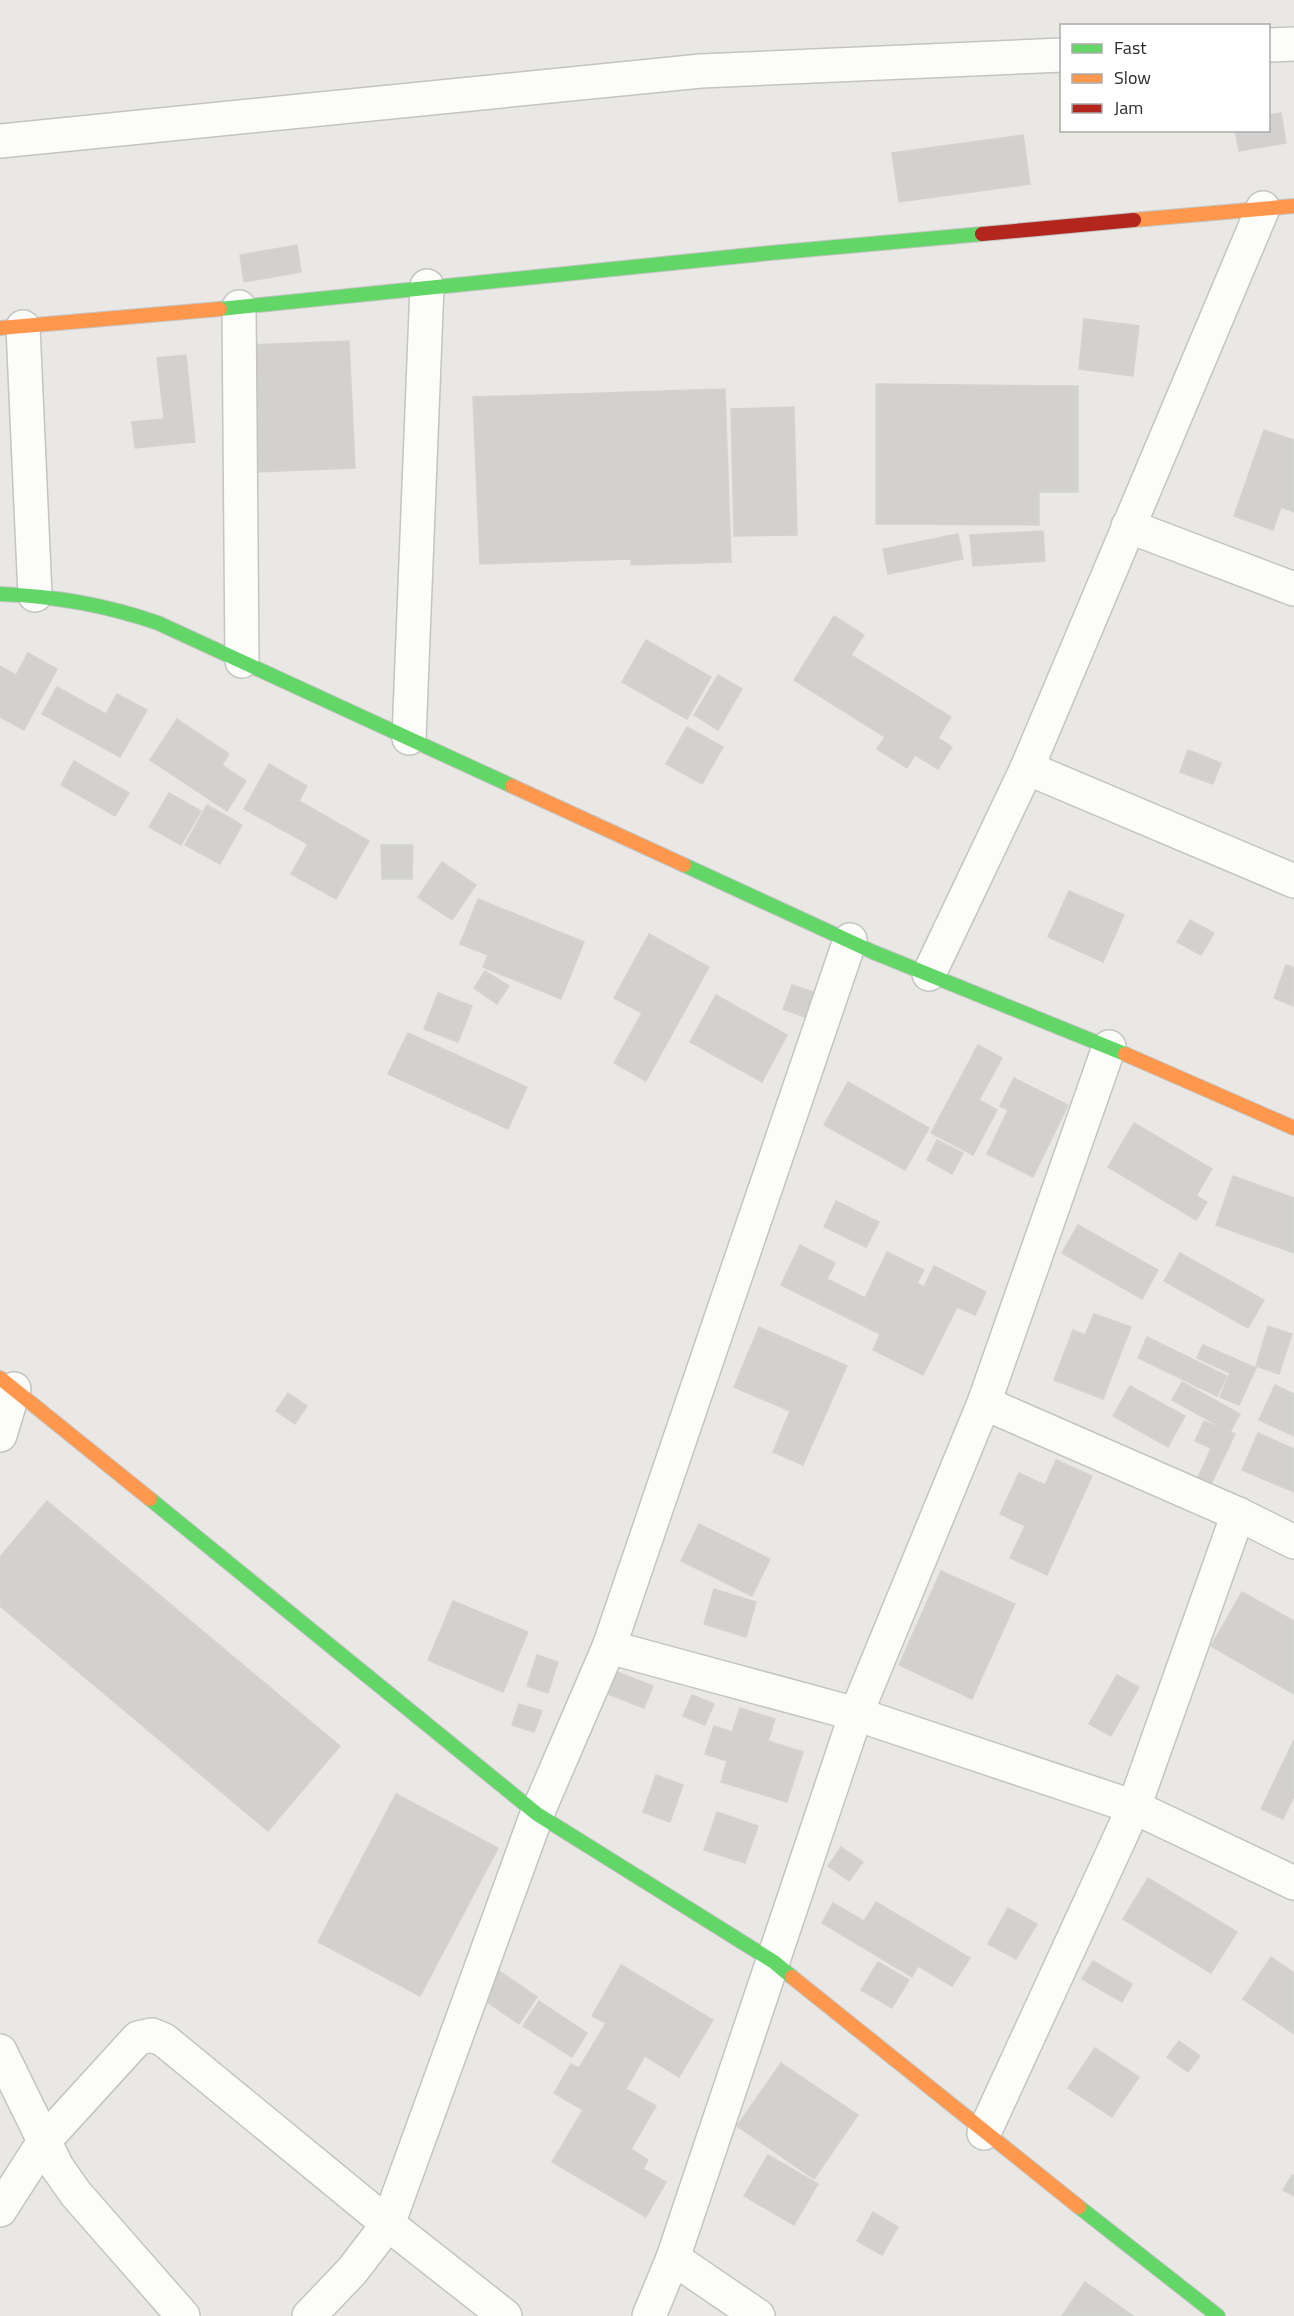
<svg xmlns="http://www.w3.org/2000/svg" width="1294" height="2316" font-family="'Titillium Web',sans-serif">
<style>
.building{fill:#d2d1cf;stroke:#d4d3d0;stroke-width:1.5}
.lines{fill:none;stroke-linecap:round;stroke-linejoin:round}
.street-casing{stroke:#c4c4c3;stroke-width:36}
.fast-casing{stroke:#c4c4c3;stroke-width:16}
.slow-casing{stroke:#c4c4c3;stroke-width:16}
.jam-casing{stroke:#c4c4c3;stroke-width:16}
.street{stroke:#fcfcfb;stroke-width:33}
.fast{stroke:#63d668;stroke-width:14}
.slow{stroke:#ff974d;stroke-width:14}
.jam{stroke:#b3261e;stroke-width:14}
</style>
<rect width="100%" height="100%" fill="#e9e8e4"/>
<g class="building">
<polygon points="1281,113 1286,143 1239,151 1235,130 1268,130 1268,115"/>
<polygon points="1023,135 1030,184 899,202 892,153"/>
<polygon points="297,245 301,272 244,282 240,255"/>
<polygon points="1084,319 1139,326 1133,376 1079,369"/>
<polygon points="349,341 355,468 256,472 250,345"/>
<polygon points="186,355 195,442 135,448 132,422 164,419 157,358"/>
<polygon points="876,384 1078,386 1078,492 1039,492 1039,525 876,524"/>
<polygon points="725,389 731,562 631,565 631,559 480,564 473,397"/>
<polygon points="794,407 797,535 734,536 731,409"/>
<polygon points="1264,430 1294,440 1294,512 1281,507 1273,530 1234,516"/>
<polygon points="1043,531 1045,561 973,566 970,535"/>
<polygon points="958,534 963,559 888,574 883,549"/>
<polygon points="834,616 864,635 851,655 951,717 938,738 952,747 938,769 915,755 907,768 877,749 885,737 794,680"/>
<polygon points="646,640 711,677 687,719 622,682"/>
<polygon points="28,653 57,669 24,730 0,717 0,666 16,675"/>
<polygon points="718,675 742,689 718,730 694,715"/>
<polygon points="57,687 106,714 117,694 147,710 120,757 42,714"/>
<polygon points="177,719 229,754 222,765 246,781 227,811 150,760"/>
<polygon points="687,727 723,747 702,784 666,764"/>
<polygon points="1188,750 1221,763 1213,784 1180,772"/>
<polygon points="74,761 129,793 115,816 61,785"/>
<polygon points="269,764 307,786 299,801 369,841 336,899 291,874 308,844 244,809"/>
<polygon points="169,793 201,811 181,845 149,827"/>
<polygon points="207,805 242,825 220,864 185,845"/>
<polygon points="381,845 413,845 412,879 382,879"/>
<polygon points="442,862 476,885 452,920 418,897"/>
<polygon points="1069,891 1124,915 1103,962 1048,937"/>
<polygon points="478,899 584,942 561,999 483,967 488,955 460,944"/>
<polygon points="1190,920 1214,933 1201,955 1177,942"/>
<polygon points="649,934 709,967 646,1081 614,1063 642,1013 614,998"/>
<polygon points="1286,965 1294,968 1293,1006 1274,998"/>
<polygon points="485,971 509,986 497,1004 474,988"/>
<polygon points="792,985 816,993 807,1018 783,1009"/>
<polygon points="438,993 472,1006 458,1042 424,1029"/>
<polygon points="716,995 787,1035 762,1082 690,1042"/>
<polygon points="408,1033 527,1087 508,1129 388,1074"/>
<polygon points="978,1045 1002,1058 979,1100 997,1110 973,1155 931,1133"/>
<polygon points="1014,1078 1068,1105 1033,1177 987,1154 1008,1110 1000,1106"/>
<polygon points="848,1082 929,1128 905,1170 824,1125"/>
<polygon points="1134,1123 1212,1169 1196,1196 1207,1202 1196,1220 1108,1167"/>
<polygon points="937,1140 963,1153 952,1174 927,1160"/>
<polygon points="1233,1176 1294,1198 1294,1253 1216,1225"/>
<polygon points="836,1201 879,1222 866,1247 824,1227"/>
<polygon points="1078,1225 1158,1270 1142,1299 1062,1253"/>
<polygon points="800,1245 835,1263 827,1279 865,1298 887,1252 924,1270 917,1283 924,1287 934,1266 986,1292 975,1315 957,1307 923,1375 873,1350 880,1334 781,1285"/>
<polygon points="1180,1253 1264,1300 1248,1328 1164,1281"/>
<polygon points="1094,1314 1131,1327 1103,1399 1054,1380 1073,1330 1085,1335"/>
<polygon points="1268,1326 1292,1334 1279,1374 1256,1366"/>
<polygon points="759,1327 847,1366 803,1465 773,1452 790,1411 734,1387"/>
<polygon points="1147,1337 1227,1376 1217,1396 1138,1358"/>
<polygon points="1203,1345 1256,1368 1239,1405 1220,1397 1230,1373 1197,1358"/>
<polygon points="1182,1382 1240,1414 1230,1432 1172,1400"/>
<polygon points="1275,1385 1294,1394 1294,1436 1259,1420"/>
<polygon points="1130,1386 1185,1416 1168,1447 1113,1416"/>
<polygon points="288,1393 307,1406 295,1424 276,1411"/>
<polygon points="1204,1421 1235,1434 1211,1484 1198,1478 1211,1448 1195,1441"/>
<polygon points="1258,1433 1294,1449 1294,1492 1242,1470"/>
<polygon points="1056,1460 1092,1476 1047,1575 1010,1558 1025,1526 1000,1514 1019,1473 1045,1485"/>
<polygon points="47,1501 340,1746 268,1831 0,1606 0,1557"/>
<polygon points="699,1524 770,1559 752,1596 681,1561"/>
<polygon points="941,1571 1015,1604 972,1699 899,1665"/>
<polygon points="714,1589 756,1602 746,1637 704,1624"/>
<polygon points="1242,1592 1294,1621 1294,1694 1211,1646"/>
<polygon points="453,1601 528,1632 503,1692 428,1660"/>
<polygon points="537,1655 558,1662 548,1693 527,1686"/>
<polygon points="617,1672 653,1686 644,1708 608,1694"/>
<polygon points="1117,1675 1139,1687 1111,1736 1089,1724"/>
<polygon points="692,1695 714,1704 705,1725 683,1716"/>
<polygon points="519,1704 542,1711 534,1732 512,1725"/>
<polygon points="740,1708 775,1719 768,1741 803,1752 787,1802 721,1782 727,1761 705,1754 714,1726 732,1732"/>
<polygon points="1294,1740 1294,1796 1283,1819 1261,1809"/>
<polygon points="656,1775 683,1785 670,1822 643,1812"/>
<polygon points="396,1794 498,1848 420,1996 318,1942"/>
<polygon points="717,1812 758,1826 745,1863 704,1850"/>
<polygon points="841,1847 863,1862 849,1881 828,1866"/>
<polygon points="1148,1878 1237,1932 1211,1973 1123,1919"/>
<polygon points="876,1902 970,1958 952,1986 918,1966 912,1977 822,1923 833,1903 864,1921"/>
<polygon points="1008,1908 1037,1924 1016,1959 988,1944"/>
<polygon points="1271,1957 1294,1973 1294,2034 1243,1999"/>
<polygon points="1093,1961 1132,1984 1122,2002 1082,1979"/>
<polygon points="878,1962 909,1980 892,2008 861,1990"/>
<polygon points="621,1965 713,2020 679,2077 645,2056 626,2089 656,2106 631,2149 648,2160 643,2169 666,2182 646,2217 552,2162 583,2110 554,2093 571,2064 579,2068 606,2023 592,2016"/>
<polygon points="495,1968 537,1997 519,2024 476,1994"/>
<polygon points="539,2001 587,2033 572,2057 523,2026"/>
<polygon points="1179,2041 1200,2056 1188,2072 1167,2057"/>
<polygon points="1095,2048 1139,2077 1112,2117 1068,2088"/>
<polygon points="781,2063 858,2115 814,2179 737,2126"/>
<polygon points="768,2155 818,2184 794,2225 744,2196"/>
<polygon points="1292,2175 1294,2176 1294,2196 1283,2190"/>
<polygon points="873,2212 898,2227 882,2255 857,2241"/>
<polygon points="1085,2282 1133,2316 1062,2316"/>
</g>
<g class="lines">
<g class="street-casing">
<g id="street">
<polyline points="1268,45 1294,44"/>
<polyline points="0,141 701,71 1062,55"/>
<polyline points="239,307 242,661"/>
<polyline points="23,327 35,595"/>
<polyline points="1128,526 1294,589"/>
<polyline points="409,738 427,286"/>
<polyline points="1027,768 1294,881"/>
<polyline points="929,974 1027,768 1263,208"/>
<polyline points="984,1403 1238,1514 1294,1542"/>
<polyline points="0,1435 14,1389"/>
<polyline points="609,1647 856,1714 1134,1807 1294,1883"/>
<polyline points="0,2051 57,2167 76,2194 183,2316"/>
<polyline points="984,2133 1134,1807 1238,1514"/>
<polyline points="0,2210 45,2140 138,2038 152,2035 164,2040 388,2224 505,2316"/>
<polyline points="673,2258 758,2316"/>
<polyline points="309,2316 352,2271 388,2224 537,1814 609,1647 850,940"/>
<polyline points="649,2316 673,2258 856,1714 984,1403 1109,1047"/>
</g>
</g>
<g class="fast-casing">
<g id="fast">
<polyline points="220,309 770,253 982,234"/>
<path d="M0,594C55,596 106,605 158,623L512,786"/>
<polyline points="684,865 873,952 1125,1054"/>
<polyline points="150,1499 537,1814 774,1962 792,1977"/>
<polyline points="1079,2207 1218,2316"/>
</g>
</g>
<g class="slow-casing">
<g id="slow">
<polyline points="1134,220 1294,206"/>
<polyline points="0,328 220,309"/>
<polyline points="512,786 684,865"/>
<polyline points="1125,1054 1294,1128"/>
<polyline points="0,1378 150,1499"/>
<polyline points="792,1977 1079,2207"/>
</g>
</g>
<g class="jam-casing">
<polyline id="jam" points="982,234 1134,220"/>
</g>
<use href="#street" class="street"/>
<use href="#fast" class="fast"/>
<use href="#slow" class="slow"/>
<use href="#jam" class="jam"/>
</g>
<rect x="1060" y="24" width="210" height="108" fill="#ffffff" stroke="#ababab" stroke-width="1.5"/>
<rect x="1072" y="44" width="30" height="9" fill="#63d668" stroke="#ababab" stroke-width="1.5"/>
<text x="1114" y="54" font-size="18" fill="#2d2d2d">Fast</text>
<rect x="1072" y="74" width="30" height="9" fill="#ff974d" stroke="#ababab" stroke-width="1.5"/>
<text x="1114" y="84" font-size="18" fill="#2d2d2d">Slow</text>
<rect x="1072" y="104" width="30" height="9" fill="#b3261e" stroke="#ababab" stroke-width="1.5"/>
<text x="1114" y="114" font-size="18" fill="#2d2d2d">Jam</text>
</svg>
